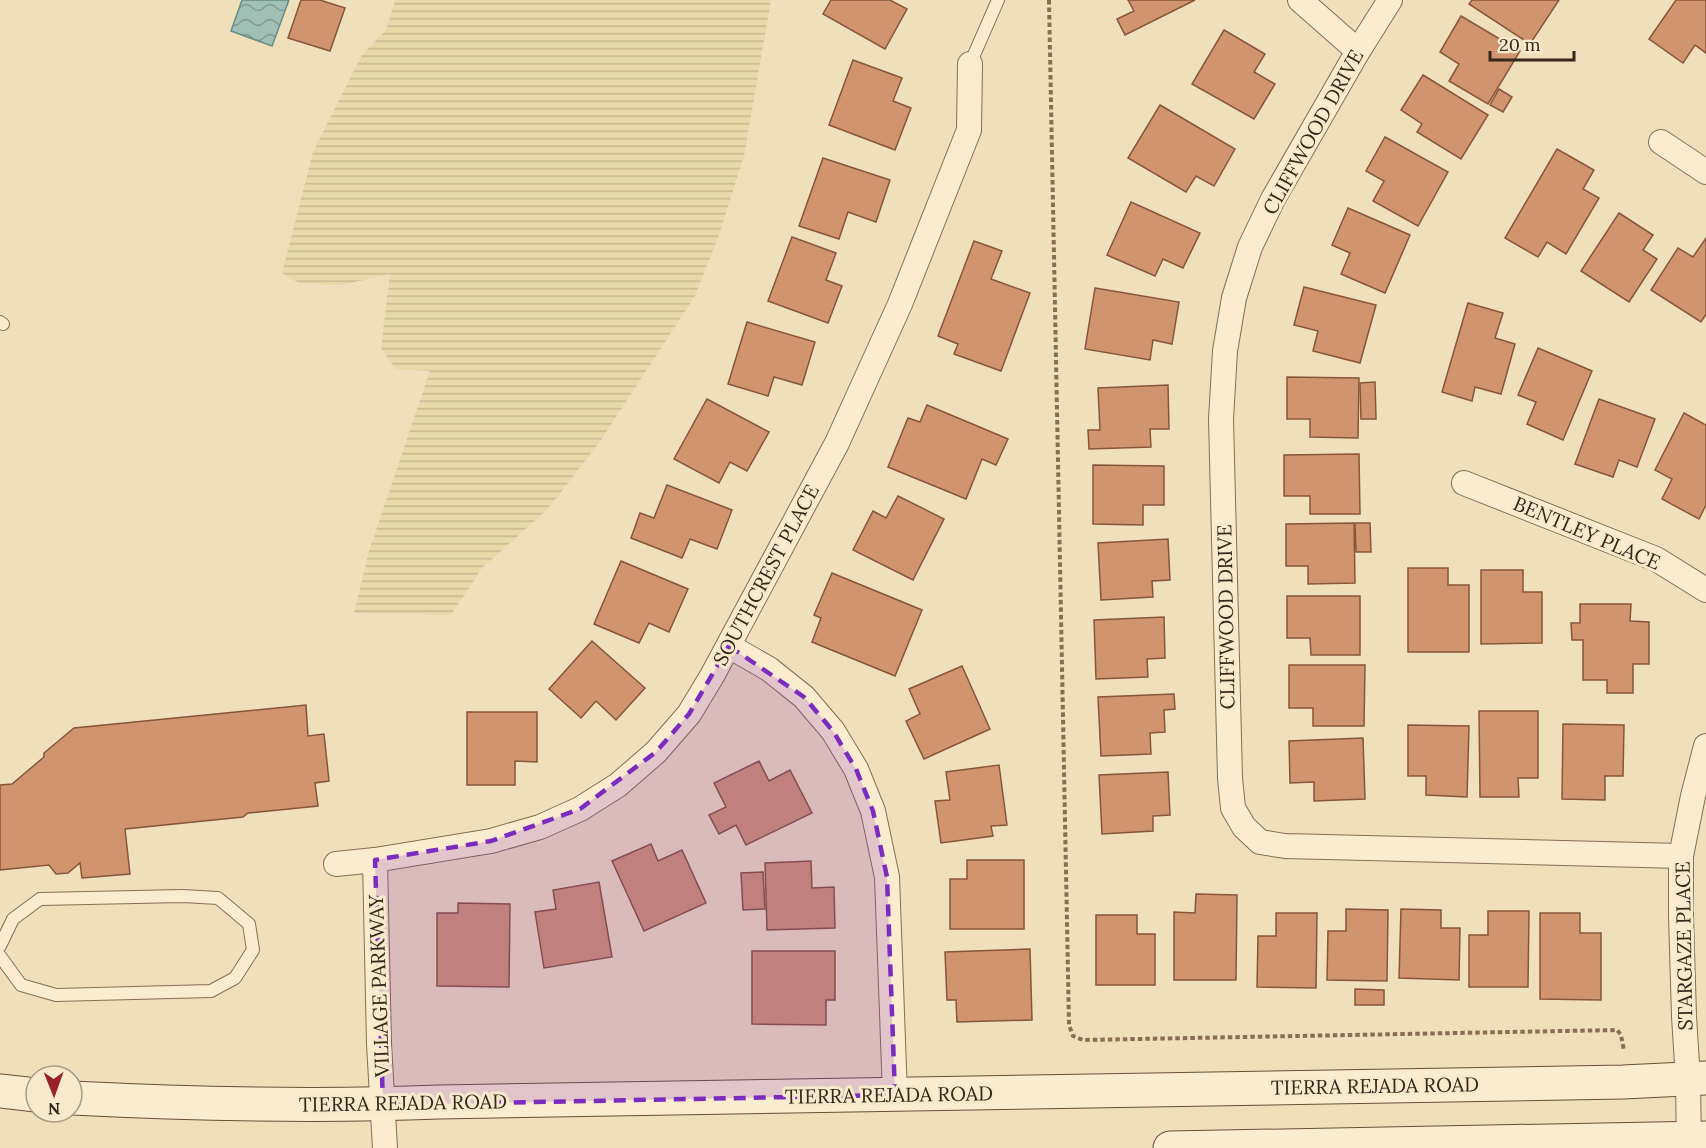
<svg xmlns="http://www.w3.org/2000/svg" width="1706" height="1148" font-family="Lora,serif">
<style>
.farmland{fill:url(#farmland-rules)}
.water{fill:url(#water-waves);stroke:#678e83;stroke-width:1.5}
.building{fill:#d0956f;stroke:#875639;stroke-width:1.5}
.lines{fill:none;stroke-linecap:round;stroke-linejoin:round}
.service-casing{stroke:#876e54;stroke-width:14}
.minor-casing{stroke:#876e54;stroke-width:26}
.secondary-casing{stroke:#694f38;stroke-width:35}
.path{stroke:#876e54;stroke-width:4;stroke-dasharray:4.5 3;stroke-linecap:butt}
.service{stroke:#faecce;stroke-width:12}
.minor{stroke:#faecce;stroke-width:24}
.secondary{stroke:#faecce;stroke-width:33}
.marked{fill:#7b2cbf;fill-opacity:0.2;stroke:#7b2cbf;stroke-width:4.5;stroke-dasharray:12 8;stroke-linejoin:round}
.labels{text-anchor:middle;stroke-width:6;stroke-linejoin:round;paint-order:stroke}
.street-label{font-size:20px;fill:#35271a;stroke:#f7e9cb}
</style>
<defs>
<pattern id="farmland-rules" width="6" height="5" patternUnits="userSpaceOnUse" patternTransform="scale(1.5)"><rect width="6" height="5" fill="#e5daa8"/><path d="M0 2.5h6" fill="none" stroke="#c5bb90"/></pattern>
<pattern id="water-waves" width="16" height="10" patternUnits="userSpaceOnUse" patternTransform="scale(1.5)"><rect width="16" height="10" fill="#a0c0b6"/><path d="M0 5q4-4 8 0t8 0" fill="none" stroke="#839c93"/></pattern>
</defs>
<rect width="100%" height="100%" fill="#f0dfbb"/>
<polygon class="farmland" points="395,0 771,0 744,156 719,235 695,296 599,443 547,510 482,568 451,615 354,613 369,551 430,371 396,369 381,348 390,274 342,285 301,284 282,273 313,152 362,55 386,30"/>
<polygon class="water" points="242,0 289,0 272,46 231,31"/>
<g class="building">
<polygon points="301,0 320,0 345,8 330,51 288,38"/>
<polygon points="831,0 890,0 907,9 885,49 823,14"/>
<polygon points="1128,0 1195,0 1125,35 1117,19 1134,11"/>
<polygon points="1472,0 1559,0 1530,44 1469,4"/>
<polygon points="1676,0 1706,0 1706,53 1695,45 1683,63 1649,39"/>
<polygon points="1461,16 1520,51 1488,104 1449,81 1459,64 1440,52"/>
<polygon points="1224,30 1265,54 1254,72 1275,84 1254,119 1192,84"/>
<polygon points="853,60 902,78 893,101 911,108 895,150 829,125"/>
<polygon points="1423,75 1488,115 1461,159 1417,132 1422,124 1401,110"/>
<polygon points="1499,89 1512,97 1503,112 1490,105"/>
<polygon points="1160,105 1235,149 1214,186 1196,176 1186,192 1128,158"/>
<polygon points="1385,137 1448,172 1418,226 1373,201 1384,181 1366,171"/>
<polygon points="1557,149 1594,170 1583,189 1599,198 1566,254 1547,242 1538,257 1505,238"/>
<polygon points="823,158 890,180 876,222 848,212 839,239 799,226"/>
<polygon points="1131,202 1200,233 1183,268 1163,259 1155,276 1107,255"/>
<polygon points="1348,208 1410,235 1385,293 1341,274 1350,253 1332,245"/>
<polygon points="1619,213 1653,235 1643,250 1657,259 1629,302 1581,271"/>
<polygon points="792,237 836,253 826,280 842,286 828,323 768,301"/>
<polygon points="1706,238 1706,314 1701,322 1651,290 1678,248 1693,257"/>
<polygon points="974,241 1002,251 991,279 1030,293 1001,371 954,354 958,344 938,336"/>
<polygon points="1304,287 1376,305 1360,363 1313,351 1318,331 1294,325"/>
<polygon points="1095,288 1179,302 1172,344 1153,340 1150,360 1085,349"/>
<polygon points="1468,303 1503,313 1495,338 1515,344 1501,394 1475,387 1472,401 1442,392"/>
<polygon points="747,322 815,342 802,385 774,377 768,396 728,384"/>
<polygon points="1538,348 1592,371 1563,440 1527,424 1536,402 1518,395"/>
<polygon points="1287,377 1359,378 1358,438 1310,437 1310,419 1287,419"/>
<polygon points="1375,382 1376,419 1361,419 1360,383"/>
<polygon points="1168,385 1169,429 1150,429 1151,447 1089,449 1088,430 1100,430 1098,388"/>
<polygon points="707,399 769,432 747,471 730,462 719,483 674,459"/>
<polygon points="1599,399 1655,419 1637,467 1619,460 1613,477 1575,464"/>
<polygon points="927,405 1008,439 996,465 982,459 966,499 888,467 908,418 920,422"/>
<polygon points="1684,413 1706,425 1706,505 1699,519 1662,499 1672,479 1655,470"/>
<polygon points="1359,454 1360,514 1310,514 1310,496 1284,496 1284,455"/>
<polygon points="1093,465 1164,466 1164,505 1143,505 1143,525 1093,524"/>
<polygon points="667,485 732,510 717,549 690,539 682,558 631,538 640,513 654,518"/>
<polygon points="898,496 944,519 913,580 853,550 873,511 886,518"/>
<polygon points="1354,523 1355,583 1308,584 1308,566 1286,566 1286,524"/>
<polygon points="1355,523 1370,523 1371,552 1356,552"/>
<polygon points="1168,539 1170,580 1152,581 1153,597 1101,600 1098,543"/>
<polygon points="621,561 688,589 669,632 649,623 639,643 594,624"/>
<polygon points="1408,568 1448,568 1448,585 1469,585 1469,652 1408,652"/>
<polygon points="1481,570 1523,570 1523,592 1542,592 1542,643 1481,644"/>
<polygon points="832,573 922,610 895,676 812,642 821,618 814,615"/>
<polygon points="1287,596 1360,596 1360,655 1311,655 1310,638 1287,638"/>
<polygon points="1580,604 1631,604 1630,621 1649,622 1649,664 1633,664 1633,693 1607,693 1607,680 1583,680 1583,640 1572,640 1571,623 1580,623"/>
<polygon points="1164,617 1165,658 1147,659 1148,677 1096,679 1094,620"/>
<polygon points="592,641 645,688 616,720 596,701 581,718 549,689"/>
<polygon points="1289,665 1365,665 1364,726 1313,726 1313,708 1289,708"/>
<polygon points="962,666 990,729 924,759 906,721 920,714 909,689"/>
<polygon points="1174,694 1175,709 1164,710 1165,732 1150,733 1151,754 1101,756 1098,697"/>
<polygon points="306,705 308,736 324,734 329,781 315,783 318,806 248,813 243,817 125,829 130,874 82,878 80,863 68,873 56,874 49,865 0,870 0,785 12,784 44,757 44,753 74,728"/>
<polygon points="1479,711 1538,711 1538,778 1518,778 1519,797 1480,797"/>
<polygon points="467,712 537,712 537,762 515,761 515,785 467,785"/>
<polygon points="1563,724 1624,725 1623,776 1605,776 1605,800 1562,799"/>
<polygon points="1408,725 1469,726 1467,797 1426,795 1426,776 1408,776"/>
<polygon points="1363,738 1365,799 1314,801 1314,782 1290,783 1289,741"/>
<polygon points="759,761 769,781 790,770 812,813 746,845 736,825 719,834 709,815 726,807 714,783"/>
<polygon points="999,765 1007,825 991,826 993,836 941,843 935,801 950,800 946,772"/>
<polygon points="1168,772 1170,815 1153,816 1153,831 1102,834 1099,775"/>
<polygon points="651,844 658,861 682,850 706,903 644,931 612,861"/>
<polygon points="967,860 1024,860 1024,929 950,929 950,879 967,879"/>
<polygon points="811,861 812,888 834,887 835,928 767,930 765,863"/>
<polygon points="763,872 765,909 743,910 741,873"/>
<polygon points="599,882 612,957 544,968 535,912 556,909 553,890"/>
<polygon points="1196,894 1237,895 1236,980 1174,980 1174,912 1195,913"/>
<polygon points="458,903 510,904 509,987 437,986 437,913 458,913"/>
<polygon points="1346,909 1388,910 1387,981 1327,980 1328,931 1346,931"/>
<polygon points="1401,909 1441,910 1441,928 1460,928 1459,980 1399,978"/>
<polygon points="1488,911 1529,911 1528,987 1469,987 1469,935 1488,935"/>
<polygon points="1276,913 1317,913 1316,988 1257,987 1258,936 1276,936"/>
<polygon points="1540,913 1580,913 1580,933 1601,933 1601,1000 1540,999"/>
<polygon points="1096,915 1137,915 1137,934 1155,934 1155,985 1096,985"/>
<polygon points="1030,949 1032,1020 957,1022 956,1000 947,1000 945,952"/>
<polygon points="752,951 835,951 835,1000 826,1000 826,1025 752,1024"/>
<polygon points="1355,989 1384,990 1384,1005 1355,1005"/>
</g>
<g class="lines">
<g class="service-casing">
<g id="service">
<polyline points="970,64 998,0"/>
<polyline points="0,322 3,324"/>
<polyline points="0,946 13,919 40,899 183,896 218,898 249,924 253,950 235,978 211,991 56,995 21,985 0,956"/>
</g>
</g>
<g class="minor-casing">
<g id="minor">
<polyline points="1300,0 1358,51"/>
<polyline points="1390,0 1358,51 1273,199 1250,247 1234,298 1225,351 1221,419 1230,778 1233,808 1244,827 1260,842 1285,846 1681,856"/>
<polyline points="1661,142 1706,172"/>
<polyline points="1464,483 1656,559 1706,590"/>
<polyline points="729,646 769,669 804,697 833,731 856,769 873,811 887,877 895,1095"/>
<polyline points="375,860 379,1044 385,1148"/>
<polyline points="336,864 375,860 491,841 540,827 580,809 618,785 656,752 689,714 712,676 837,443 900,304 969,130 970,64"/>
<polyline points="1689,1148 1688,1080 1684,1016 1681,916 1681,856 1693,796 1706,746"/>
</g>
</g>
<g class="secondary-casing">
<g id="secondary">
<polyline points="0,1091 36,1095"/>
<path d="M72,1098C194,1104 316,1107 439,1102L1623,1082L1706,1078"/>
<polyline points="1170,1148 1706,1138"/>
</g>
</g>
<polyline class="path" points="1049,0 1069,1025 1073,1036 1083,1040 1617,1030 1621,1035 1624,1051"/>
<use href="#service" class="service"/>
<use href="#minor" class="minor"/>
<use href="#secondary" class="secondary"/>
</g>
<path class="marked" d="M729,646L804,697L833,731L856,769L873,811L887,877L895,1095L383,1105L375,860L491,841L580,809L656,752L689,714Z"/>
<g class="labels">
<g class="street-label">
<text transform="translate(1313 132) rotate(-61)" y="7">CLIFFWOOD DRIVE</text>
<text transform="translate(1587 533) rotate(23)" y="7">BENTLEY PLACE</text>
<text transform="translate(766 575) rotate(-62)" y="7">SOUTHCREST PLACE</text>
<text transform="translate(1226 617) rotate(-91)" y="7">CLIFFWOOD DRIVE</text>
<text transform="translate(1684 946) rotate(-91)" y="7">STARGAZE PLACE</text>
<text transform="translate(379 986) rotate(-92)" y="7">VILLAGE PARKWAY</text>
<text transform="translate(1375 1086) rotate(-1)" y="7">TIERRA REJADA ROAD</text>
<text transform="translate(889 1095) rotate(-1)" y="7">TIERRA REJADA ROAD</text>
<text transform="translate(403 1103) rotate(-1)" y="7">TIERRA REJADA ROAD</text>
</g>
</g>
<g transform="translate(54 1094) rotate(179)"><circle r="28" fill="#f7e9cb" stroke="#a99b84" stroke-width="1.5"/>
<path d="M0-4.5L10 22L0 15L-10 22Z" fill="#992226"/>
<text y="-9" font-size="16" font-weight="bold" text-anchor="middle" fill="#35271a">N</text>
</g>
<path d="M1490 51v9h84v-9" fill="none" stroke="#35271a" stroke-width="3"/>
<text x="1499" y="51" font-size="18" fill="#35271a" stroke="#f7e9cb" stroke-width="4.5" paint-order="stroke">20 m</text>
</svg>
